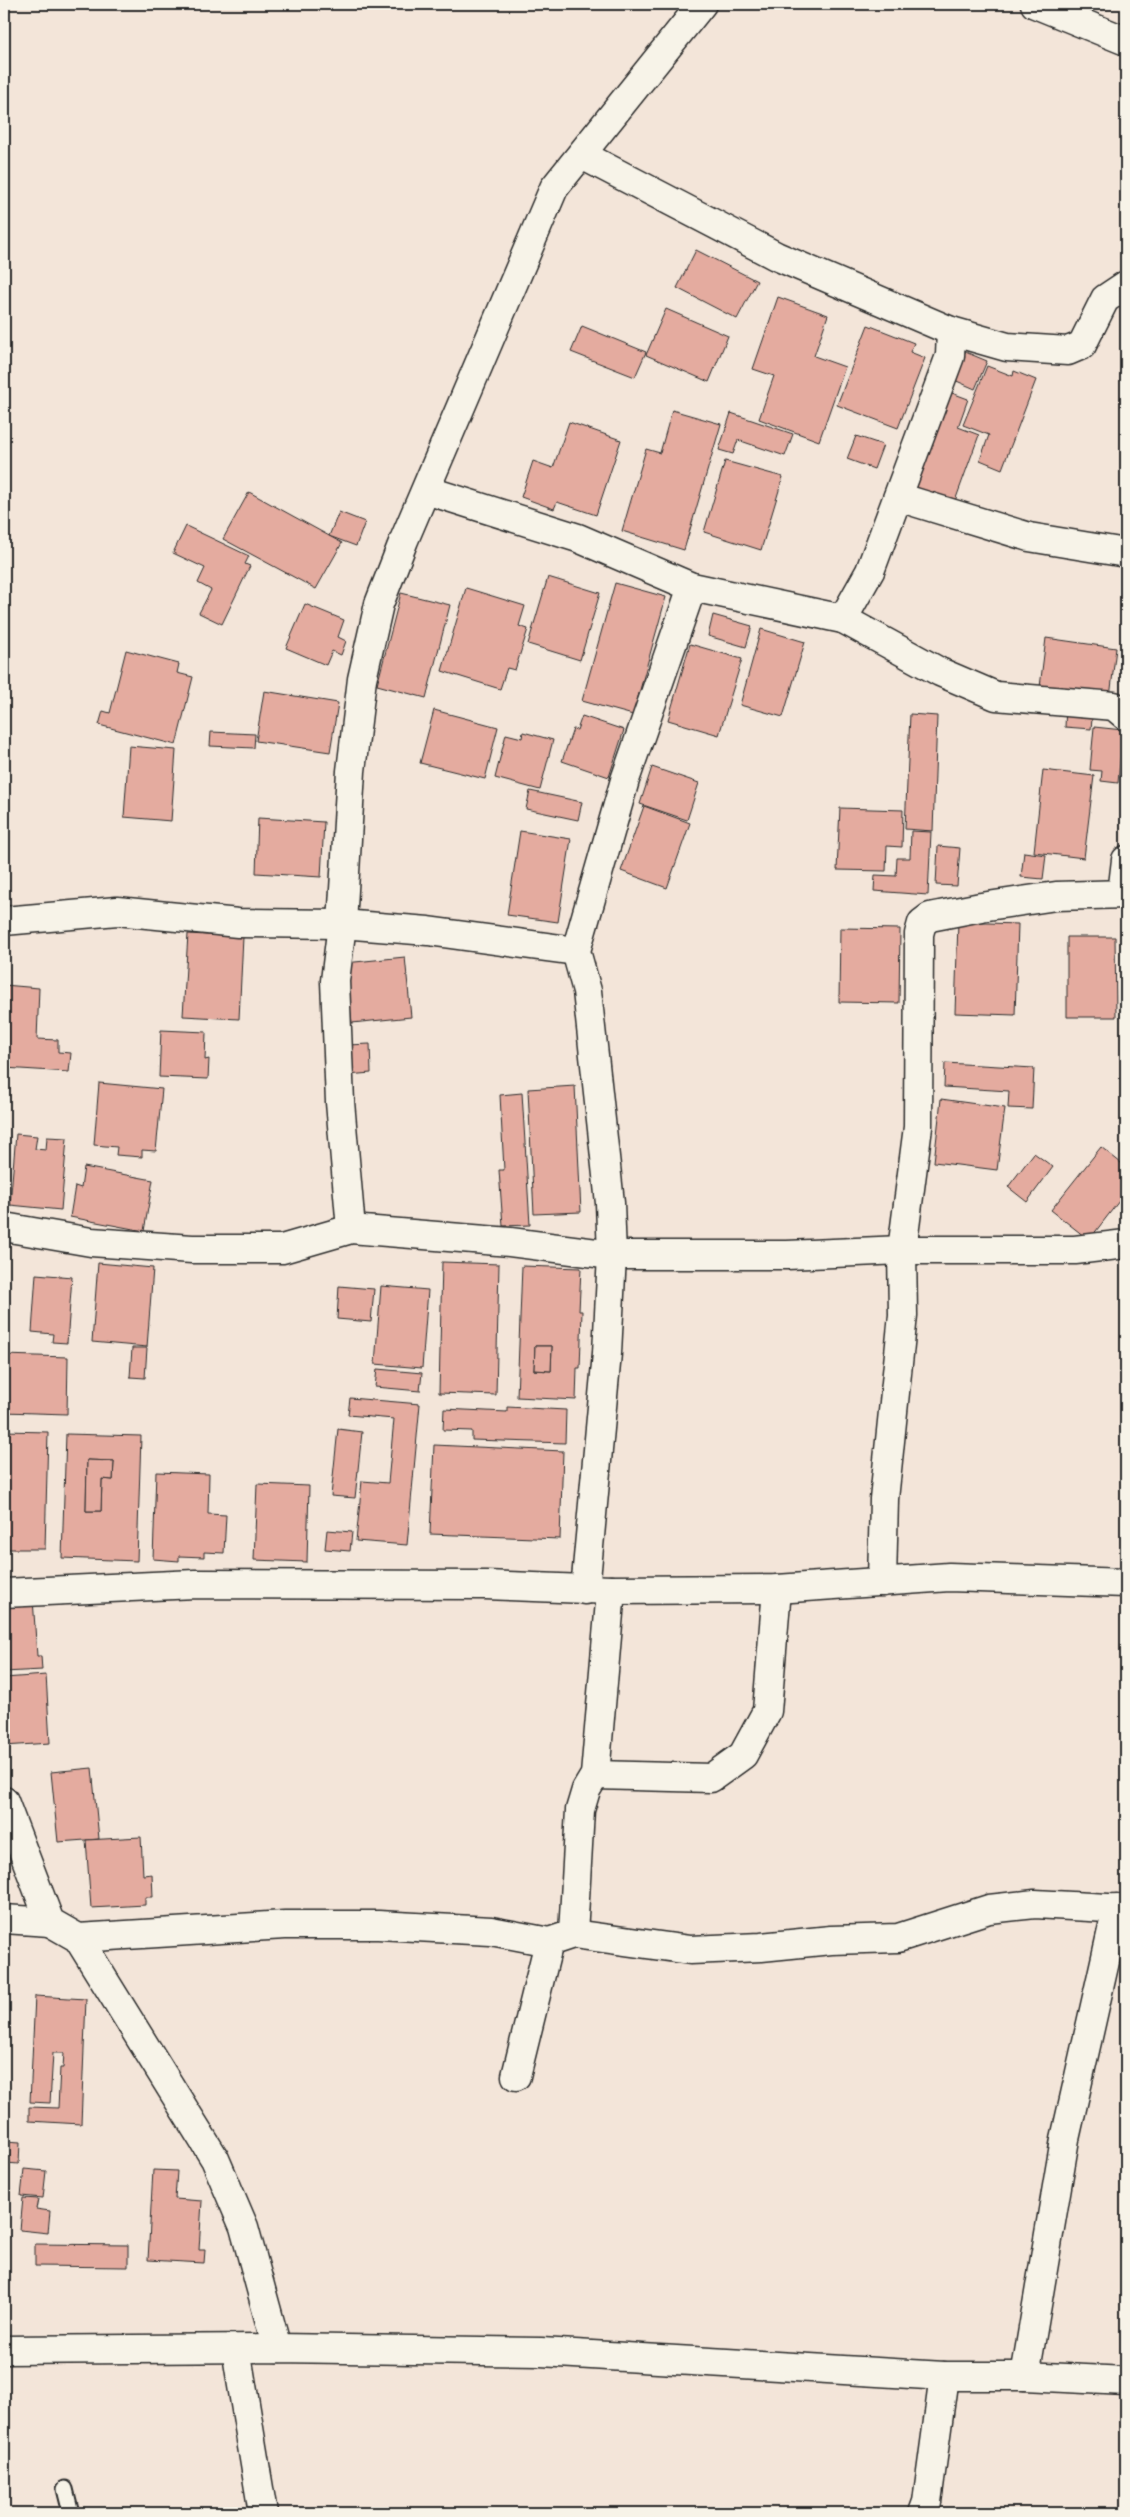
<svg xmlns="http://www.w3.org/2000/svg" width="1130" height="2517" font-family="Mynerve,sans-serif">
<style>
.building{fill:#e4ab9f;stroke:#2b2b2b;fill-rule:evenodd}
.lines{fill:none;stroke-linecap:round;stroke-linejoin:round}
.lane-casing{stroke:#2b2b2b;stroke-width:19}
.street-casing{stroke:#2b2b2b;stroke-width:31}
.secondary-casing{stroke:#2b2b2b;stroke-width:31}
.lane{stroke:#f7f3e8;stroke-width:15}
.street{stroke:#f7f3e8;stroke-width:28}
.secondary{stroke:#f7f3e8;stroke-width:28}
</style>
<rect width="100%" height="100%" fill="#f3e5d9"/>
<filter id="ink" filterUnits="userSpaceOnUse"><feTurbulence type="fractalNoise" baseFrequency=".02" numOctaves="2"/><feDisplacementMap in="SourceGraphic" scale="10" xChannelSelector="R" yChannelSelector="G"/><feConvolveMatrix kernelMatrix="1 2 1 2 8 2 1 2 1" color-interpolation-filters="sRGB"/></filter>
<g filter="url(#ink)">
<g class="building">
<polygon points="696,250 757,281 737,319 677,288"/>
<polygon points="778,297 828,315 814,356 845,367 819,441 759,419 774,376 753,369"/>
<polygon points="666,309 728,336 709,382 646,355"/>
<polygon points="868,325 914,343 910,352 925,358 898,428 837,405"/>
<polygon points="582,326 646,352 635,377 571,352"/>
<polygon points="963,351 987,361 975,389 952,379"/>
<polygon points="987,366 1013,376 1014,371 1036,380 1002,469 980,460 989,435 963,425"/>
<polygon points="944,390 968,399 958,427 979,435 955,501 910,485"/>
<polygon points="672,410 721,424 684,550 622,531 646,449 660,453"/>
<polygon points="731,413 793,434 785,456 738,440 733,454 719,450"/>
<polygon points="569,422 621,440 596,515 557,502 554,509 521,497 533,461 553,468"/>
<polygon points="856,436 883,445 874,469 847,459"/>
<polygon points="725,461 783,477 761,550 704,532"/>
<polygon points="249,492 342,543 316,589 223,539"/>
<polygon points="339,512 365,522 356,546 329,536"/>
<polygon points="186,526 249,556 245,564 250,566 222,624 199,613 211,590 198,583 205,568 173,553"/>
<polygon points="548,577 600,593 580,660 528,644"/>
<polygon points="615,583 666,597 633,715 582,701"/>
<polygon points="466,588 525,606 519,626 528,629 515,670 507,668 500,689 442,671"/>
<polygon points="401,593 450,605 426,698 377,685"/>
<polygon points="305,604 344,620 338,637 346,641 341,655 332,651 326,665 286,648"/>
<polygon points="713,615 752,626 746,647 708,636"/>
<polygon points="761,629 805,642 783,717 740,705"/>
<polygon points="1046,638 1116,648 1110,697 1040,687"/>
<polygon points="690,644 742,659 719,735 668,720"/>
<polygon points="126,650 179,664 177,673 193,677 176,745 99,725 103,711 110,713"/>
<polygon points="264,691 338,703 330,752 256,741"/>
<polygon points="1066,707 1093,709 1091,729 1065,727"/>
<polygon points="434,710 498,727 485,779 420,763"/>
<polygon points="910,714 937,716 933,831 905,829"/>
<polygon points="582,716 624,730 609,777 562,761 573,729 577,730"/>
<polygon points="1094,727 1123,730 1118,783 1101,781 1102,771 1090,770"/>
<polygon points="211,732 255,734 254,748 210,746"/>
<polygon points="523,732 553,740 540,790 495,778 506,734 522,738"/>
<polygon points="129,746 176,750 171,821 124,817"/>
<polygon points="652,767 699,783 687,820 640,804"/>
<polygon points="1043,770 1094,776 1084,858 1034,852"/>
<polygon points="530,791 582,802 578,820 526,809"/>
<polygon points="644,806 690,823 667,888 621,871"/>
<polygon points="840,808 903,810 902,847 887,846 886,871 837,870"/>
<polygon points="258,818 324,822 321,877 256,873"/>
<polygon points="520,831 571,839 558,922 507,915"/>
<polygon points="911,831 931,832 928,895 874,891 875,875 896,876 897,858 910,858"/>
<polygon points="938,846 960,848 957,886 936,885"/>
<polygon points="1024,852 1046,855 1043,879 1021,877"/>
<polygon points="958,922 1018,924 1015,1015 955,1013"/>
<polygon points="840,928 900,929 899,1003 839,1002"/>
<polygon points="188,934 243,937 239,1019 183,1016"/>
<polygon points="1067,937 1115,937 1116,1017 1067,1017"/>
<polygon points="405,957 411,1017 352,1023 345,963"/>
<polygon points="4,985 39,988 37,1039 58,1040 58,1052 71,1053 69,1072 4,1068"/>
<polygon points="161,1030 206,1032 205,1060 209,1059 208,1079 159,1077"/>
<polygon points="370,1044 371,1073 348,1075 347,1045"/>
<polygon points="945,1063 1034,1068 1032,1109 1008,1108 1009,1091 944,1087"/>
<polygon points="99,1083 162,1089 156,1151 142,1150 142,1157 116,1155 117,1147 94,1145"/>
<polygon points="575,1086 581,1212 534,1214 528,1089"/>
<polygon points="522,1093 530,1225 503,1226 499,1170 504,1170 500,1095"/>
<polygon points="941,1099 1005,1108 997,1170 934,1162"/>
<polygon points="16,1134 37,1136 35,1149 46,1150 47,1137 67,1138 61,1210 10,1205"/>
<polygon points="1101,1147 1126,1167 1126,1192 1089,1240 1051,1210"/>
<polygon points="1034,1153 1053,1167 1027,1202 1008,1187"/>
<polygon points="84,1167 153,1180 144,1231 70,1217 75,1186 81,1188"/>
<polygon points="442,1262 499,1264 496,1395 439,1393"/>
<polygon points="98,1263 153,1268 147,1347 92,1342"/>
<path d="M522,1266L581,1268L579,1311H582L580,1368H577L576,1400L517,1397ZM535,1346H552L551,1371L534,1370Z"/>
<polygon points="36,1274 72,1277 67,1343 52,1342 53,1334 32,1332"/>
<polygon points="339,1286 374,1289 371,1322 337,1319"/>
<polygon points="381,1286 428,1290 422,1368 375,1364"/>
<polygon points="535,1346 552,1346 551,1371 534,1370"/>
<polygon points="132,1348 147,1348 145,1378 130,1377"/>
<polygon points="4,1355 68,1357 67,1414 4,1412"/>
<polygon points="377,1369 422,1373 420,1391 375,1387"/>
<polygon points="350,1398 420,1404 407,1545 356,1541 362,1481 388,1483 394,1419 348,1415"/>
<polygon points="507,1407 566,1410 565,1443 472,1440 472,1431 443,1430 444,1409 507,1412"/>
<polygon points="338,1429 362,1432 355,1498 331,1496"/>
<polygon points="4,1431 48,1432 45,1549 4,1549"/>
<path d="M66,1434L141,1436L137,1561L62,1558ZM87,1460L114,1461L113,1480L102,1479L101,1511H86Z"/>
<polygon points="434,1445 563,1451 560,1539 430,1534"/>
<polygon points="87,1460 114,1461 113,1480 102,1479 101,1511 86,1511"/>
<polygon points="156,1472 209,1474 208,1514 226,1515 224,1553 204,1552 204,1557 179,1556 179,1561 153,1559"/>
<polygon points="257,1484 309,1486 307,1562 254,1560"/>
<polygon points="327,1530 352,1532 350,1551 325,1549"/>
<polygon points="33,1599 37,1656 41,1656 42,1670 4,1672 4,1600"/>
<polygon points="46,1675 50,1743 4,1746 4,1678"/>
<polygon points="92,1768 99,1839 58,1842 51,1772"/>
<polygon points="141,1837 143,1875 152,1874 153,1897 145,1897 145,1905 91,1908 86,1840"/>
<polygon points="35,1996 86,1999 81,2124 29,2121 29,2107 58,2108 60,2068 63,2068 64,2053 53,2053 50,2103 30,2102"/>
<polygon points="6,2141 20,2142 19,2164 5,2163"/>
<polygon points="24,2169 46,2171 43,2198 21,2196"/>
<polygon points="153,2170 177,2171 175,2199 202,2201 199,2250 205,2250 204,2263 148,2260"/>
<polygon points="23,2198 38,2199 36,2209 50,2211 48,2233 20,2230"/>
<polygon points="35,2244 128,2245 128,2267 35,2266"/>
</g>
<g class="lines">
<g class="lane-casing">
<polyline id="lane" points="65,2489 71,2513"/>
</g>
<g class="street-casing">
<g id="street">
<polyline points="1035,4 1126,41"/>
<polyline points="582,155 776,256 951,331 1007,347 1068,351 1082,345 1105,299 1126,285"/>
<polyline points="426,490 578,538 692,587 843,619 870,571 950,356 951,331"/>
<polyline points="898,497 1029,537 1126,553"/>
<polyline points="843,619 940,672 996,696 1114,706 1126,716"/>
<polyline points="1122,894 1126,860"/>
<polyline points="4,921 117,911 238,923 342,924 428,931 576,951"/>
<polyline points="4,1227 91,1242 192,1249 282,1249 351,1229 510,1242 612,1255 787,1255 902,1250 1075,1250 1126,1244"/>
<polyline points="351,1229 340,1102 335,981 342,924 351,771 362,679 379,604 404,540 554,188 702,4"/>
<polyline points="882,1582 884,1499 903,1315 902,1250 918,1127 919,934 922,923 930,917 981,907 1056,896 1126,894"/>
<polyline points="585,1590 607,1353 612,1255 610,1203 587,991 576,951 625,780 692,587"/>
<polyline points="4,1593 195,1584 486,1585 611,1590 777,1589 949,1577 1126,1583"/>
<polyline points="595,1775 711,1778 743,1755 767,1711 777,1589"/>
<polyline points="4,1801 50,1922 78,1938 215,2159 244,2227 277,2348"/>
<polyline points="4,1919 50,1922"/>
<polyline points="573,1934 580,1810 586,1790 595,1775 611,1590"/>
<polyline points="78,1938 285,1925 378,1925 491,1931 549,1942 573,1934 690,1950 761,1947 831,1940 898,1938 989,1909 1035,1904 1126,1909"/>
<polyline points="516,2076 549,1942"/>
<polyline points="236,2349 263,2513"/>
<polyline points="1025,2376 1065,2139 1117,1908"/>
<polyline points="923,2513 927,2502 944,2376"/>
</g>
</g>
<g class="secondary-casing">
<polyline id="secondary" points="4,2350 277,2348 541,2352 944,2376 1025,2376 1126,2381"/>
</g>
<use href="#lane" class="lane"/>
<use href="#street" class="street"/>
<use href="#secondary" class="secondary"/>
</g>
</g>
<rect width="1130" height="2517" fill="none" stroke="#f7f3e8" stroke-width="20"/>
<rect x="10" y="10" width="1110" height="2497" fill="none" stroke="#2b2b2b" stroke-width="2" filter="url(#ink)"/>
</svg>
